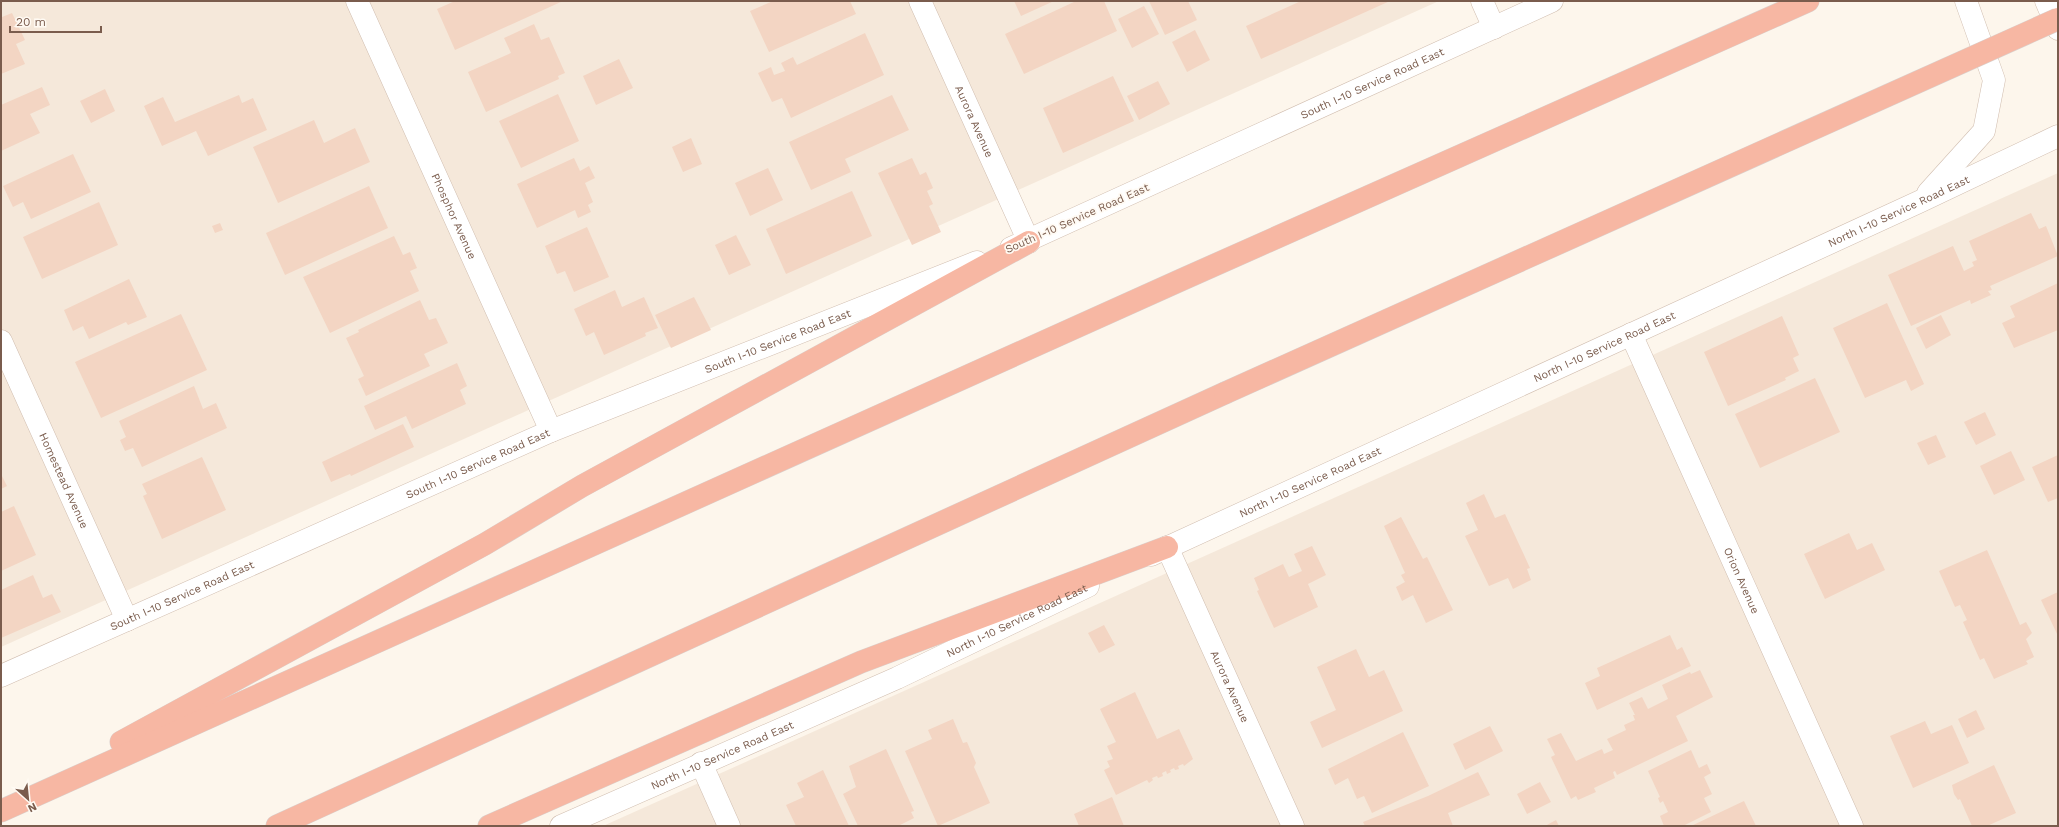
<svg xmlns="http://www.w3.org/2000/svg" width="2059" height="827" font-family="'Work Sans',sans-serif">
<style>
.residential{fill:#f5e8da}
.building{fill:#f3d5c3}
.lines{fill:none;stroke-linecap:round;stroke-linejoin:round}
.minor-casing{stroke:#d1beb0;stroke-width:23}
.tertiary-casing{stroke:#d1beb0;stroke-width:23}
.secondary-casing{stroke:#d6c0b0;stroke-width:23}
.motorway-casing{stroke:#dad1cd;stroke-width:23}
.minor{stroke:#fff;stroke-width:22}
.tertiary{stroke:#fff;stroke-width:22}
.secondary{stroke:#fff;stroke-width:22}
.motorway{stroke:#f7b7a3;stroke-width:22}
.motorway-bridge-casing{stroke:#dad1cd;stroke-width:23;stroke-linecap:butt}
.motorway-bridge{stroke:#f7b7a3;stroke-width:22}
.labels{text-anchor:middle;stroke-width:3.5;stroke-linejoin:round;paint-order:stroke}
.street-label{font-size:11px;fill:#7a5c4d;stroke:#fffaf3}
</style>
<rect width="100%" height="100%" fill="#fdf6ec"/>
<g class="residential">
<polygon points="1,1 1439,1 1,647"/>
<polygon points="2058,173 2058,826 603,826"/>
</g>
<g class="building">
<polygon points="455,1 563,1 455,50 437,9"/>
<polygon points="773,1 850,1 856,14 769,52 750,11"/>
<polygon points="1014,1 1054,1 1021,16"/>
<polygon points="1076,1 1104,1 1117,31 1024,74 1005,34"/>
<polygon points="1149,1 1188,1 1197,20 1165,35"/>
<polygon points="1301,1 1390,1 1261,59 1246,26"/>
<polygon points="1144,6 1159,34 1132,48 1118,19"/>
<polygon points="1,13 2,17 12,13 25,40 16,44 25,64 1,74"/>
<polygon points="534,24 541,40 549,37 565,73 558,76 559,79 486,112 468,72 511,53 504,38"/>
<polygon points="1195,30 1210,60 1187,72 1172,42"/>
<polygon points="865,33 884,75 791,118 782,98 772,102 758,73 771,67 774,75 785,71 781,63 793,57 797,65"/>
<polygon points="619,59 633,88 596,105 583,76"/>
<polygon points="1113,76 1134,121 1063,153 1043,108"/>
<polygon points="1158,81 1170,104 1139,120 1127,96"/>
<polygon points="42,87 50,105 30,114 40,133 1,151 1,105"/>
<polygon points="105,89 115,111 91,123 80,101"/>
<polygon points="558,94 579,141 521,168 499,121"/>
<polygon points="239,95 242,103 253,98 267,130 208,156 196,131 162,146 144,106 163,97 175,122"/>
<polygon points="892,95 909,130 845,159 851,172 811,190 789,142"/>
<polygon points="314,120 324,143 355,128 370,162 278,203 253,147"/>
<polygon points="691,138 702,164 683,172 672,147"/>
<polygon points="73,154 91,192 31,219 23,202 13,207 3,186"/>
<polygon points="574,158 580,171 589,166 595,178 585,183 593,202 588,205 591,212 578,218 575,210 537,228 517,184"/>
<polygon points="912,158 920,175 926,172 933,188 927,191 933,204 929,206 941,232 912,245 878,173"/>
<polygon points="768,168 783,200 750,216 735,183"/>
<polygon points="369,186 388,228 285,275 266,233"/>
<polygon points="852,191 872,236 786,274 766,229"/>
<polygon points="99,202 118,245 42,279 23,237"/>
<polygon points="2031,213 2039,229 2046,226 2058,256 1990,286 1992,290 1988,291 1991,295 1971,304 1970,300 1911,326 1888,275 1953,246 1964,271 1974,266 1972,262 1977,260 1969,241"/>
<polygon points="220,223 223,230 215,233 212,226"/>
<polygon points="587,227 609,277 574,292 565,271 557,274 545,246"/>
<polygon points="736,235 751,265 729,275 715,245"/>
<polygon points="394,236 403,255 410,252 417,268 410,271 419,291 330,333 303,277"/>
<polygon points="129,279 147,317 128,325 126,322 89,339 83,326 73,331 64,310"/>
<polygon points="2058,283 2058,330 2014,348 2002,323 2015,317 2010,306"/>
<polygon points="615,290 622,307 644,297 658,328 645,333 646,336 604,355 594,332 586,336 574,309"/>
<polygon points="694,297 711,330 671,348 655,315"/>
<polygon points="420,300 429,320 436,318 448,343 424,354 430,366 366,396 358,379 364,376 346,338 359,332 358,330"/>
<polygon points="1887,303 1924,384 1911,391 1906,380 1865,398 1833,328"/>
<polygon points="181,314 207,370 101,418 75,362"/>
<polygon points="1941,315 1951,335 1926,349 1916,328"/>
<polygon points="1782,316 1799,355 1793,358 1799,371 1785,378 1786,380 1728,406 1704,352"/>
<polygon points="457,363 467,386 460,390 466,404 412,429 406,416 375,430 364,406"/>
<polygon points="1815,378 1840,432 1760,468 1735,414"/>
<polygon points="194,386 203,409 216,403 227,428 142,467 133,448 125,451 120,440 126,437 119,421"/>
<polygon points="1985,412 1996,435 1976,445 1964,422"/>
<polygon points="403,424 414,447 351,476 350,474 331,482 322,462"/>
<polygon points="1936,435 1946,457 1928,465 1917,443"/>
<polygon points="2011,451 2025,480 1994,495 1980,466"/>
<polygon points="2058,455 2058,498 2048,502 2032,467"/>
<polygon points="202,457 226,510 162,539 143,496 147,494 142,484"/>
<polygon points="1,474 7,486 1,489"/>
<polygon points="1484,494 1495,518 1505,514 1530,568 1527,569 1531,580 1513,589 1508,578 1489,586 1465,536 1478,530 1466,503"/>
<polygon points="14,506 36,555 1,571 1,512"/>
<polygon points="1401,517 1423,559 1427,557 1453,610 1426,623 1413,595 1402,601 1396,587 1405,582 1401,575 1405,573 1384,526"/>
<polygon points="1849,533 1857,550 1872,543 1885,570 1825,599 1804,554"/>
<polygon points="1312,546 1326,575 1308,584 1318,607 1274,628 1257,591 1259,590 1254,578 1283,564 1289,577 1302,571 1294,554"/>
<polygon points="1987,550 2020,625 2026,622 2032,633 2026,639 2034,657 2026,661 2028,664 1994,679 1984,658 1980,660 1963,622 1967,620 1960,605 1955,607 1939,571"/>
<polygon points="33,575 43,598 52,594 61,612 1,638 1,590"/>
<polygon points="2058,592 2058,636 2041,600"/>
<polygon points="1104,625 1115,645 1099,653 1088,633"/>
<polygon points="1670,635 1677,650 1682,647 1691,666 1597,710 1585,683 1600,676 1597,668"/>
<polygon points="1356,649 1369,677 1384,670 1403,711 1322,748 1310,722 1336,710 1317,667"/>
<polygon points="1700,670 1713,697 1676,716 1688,741 1617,775 1615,771 1613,772 1615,778 1594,788 1596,792 1578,800 1576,796 1571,799 1551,757 1555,755 1547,739 1561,733 1576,761 1602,749 1604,754 1613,750 1607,739 1626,730 1624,725 1635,720 1633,715 1635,715 1629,703 1642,697 1648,709 1668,699 1662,685 1690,672 1691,674"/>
<polygon points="1135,692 1157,739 1179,729 1193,759 1184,766 1183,764 1178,766 1179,769 1175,770 1174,768 1170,770 1171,772 1167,774 1166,771 1162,773 1163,776 1158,778 1157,776 1152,778 1153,780 1149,783 1147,780 1116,795 1104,770 1110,767 1107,761 1113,759 1107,746 1116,742 1100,709"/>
<polygon points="1976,710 1985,729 1967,738 1958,719"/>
<polygon points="953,719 963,743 967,742 976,763 974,767 990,803 938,826 905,751 932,739 928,730"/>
<polygon points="1925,721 1931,734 1952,725 1969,763 1913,788 1890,736"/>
<polygon points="1490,726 1503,751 1465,770 1453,744"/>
<polygon points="1403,732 1429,786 1372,813 1364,796 1357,799 1348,778 1335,785 1328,769"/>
<polygon points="886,749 914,811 911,812 914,818 898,826 858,826 843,794 856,787 849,766"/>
<polygon points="1691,750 1699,768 1707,764 1711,773 1704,777 1712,794 1704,798 1711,812 1683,826 1664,826 1660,816 1668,812 1663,801 1660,803 1658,798 1660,797 1648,771"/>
<polygon points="1994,765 2016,813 1987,826 1972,826 1960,799 1958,800 1954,794 1952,785"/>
<polygon points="823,770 849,826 796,826 786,805 804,797 797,783"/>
<polygon points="1478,772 1490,795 1448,813 1453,826 1365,826 1363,822 1428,796"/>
<polygon points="1540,782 1551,802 1527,814 1517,794"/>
<polygon points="1112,797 1124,826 1079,826 1074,814"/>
<polygon points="1744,801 1756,826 1691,826"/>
<polygon points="1556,820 1559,826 1545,826"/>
</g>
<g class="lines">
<g class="minor-casing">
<g id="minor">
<path id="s1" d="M357,1L551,431"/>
<path id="s2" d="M920,1L1029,242"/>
<polyline points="1482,1 1494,28"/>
<path id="s3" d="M1631,334L1852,826"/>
<path id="s4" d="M1,341L127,620"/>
<path id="s5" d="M1167,547L1293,826"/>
<polyline points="701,763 729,826"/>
</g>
</g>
<g class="tertiary-casing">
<g id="tertiary">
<polyline points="1928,193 1984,131 1994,80 1966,1"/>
<path id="s6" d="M1011,248L1552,1"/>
<path id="s7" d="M1151,555L1921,201L2058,136"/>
<path id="s8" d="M1,676L551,431L977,262"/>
<path id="s9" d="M561,826L897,678L1088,586"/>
</g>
</g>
<g class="secondary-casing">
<polyline id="secondary" points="2046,1 2058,29"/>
</g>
<g class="motorway-casing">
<g id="motorway">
<polyline points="121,742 485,544 582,486 1029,242"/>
<polyline points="1,811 1181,280 1808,1"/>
<polyline points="277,826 1225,393"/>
<polyline points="489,826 861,662 1167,547"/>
</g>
</g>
<use href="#minor" class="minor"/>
<use href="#tertiary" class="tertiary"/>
<use href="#secondary" class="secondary"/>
<use href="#motorway" class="motorway"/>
<g class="motorway-bridge-casing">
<polyline id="motorway-bridge" points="1225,393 2058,19"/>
</g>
<use href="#motorway-bridge" class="motorway-bridge"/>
</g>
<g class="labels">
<g class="street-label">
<text dy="4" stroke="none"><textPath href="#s6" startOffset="397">South I-10 Service Road East</textPath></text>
<text dy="4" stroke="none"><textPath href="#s2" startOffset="132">Aurora Avenue</textPath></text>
<text dy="4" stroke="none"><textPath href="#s7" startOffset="823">North I-10 Service Road East</textPath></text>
<text dy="4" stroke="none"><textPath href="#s1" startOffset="236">Phosphor Avenue</textPath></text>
<text transform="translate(1077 218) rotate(-24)" y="4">South I-10 Service Road East</text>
<text dy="4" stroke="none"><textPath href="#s8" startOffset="846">South I-10 Service Road East</textPath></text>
<text dy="4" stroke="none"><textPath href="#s7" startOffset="499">North I-10 Service Road East</textPath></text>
<text dy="4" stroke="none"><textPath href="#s8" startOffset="522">South I-10 Service Road East</textPath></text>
<text dy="4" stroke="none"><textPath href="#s4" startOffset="153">Homestead Avenue</textPath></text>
<text dy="4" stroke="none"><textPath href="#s7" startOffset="175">North I-10 Service Road East</textPath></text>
<text dy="4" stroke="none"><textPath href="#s3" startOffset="270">Orion Avenue</textPath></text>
<text dy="4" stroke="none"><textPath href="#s8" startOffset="198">South I-10 Service Road East</textPath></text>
<text dy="4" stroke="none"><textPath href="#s9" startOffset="500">North I-10 Service Road East</textPath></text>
<text dy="4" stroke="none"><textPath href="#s5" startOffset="153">Aurora Avenue</textPath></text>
<text dy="4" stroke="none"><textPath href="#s9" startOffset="176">North I-10 Service Road East</textPath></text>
</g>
</g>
<rect width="2059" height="827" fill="none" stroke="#7a5c4d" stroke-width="4"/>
<g transform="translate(28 799) rotate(153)" stroke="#fffaf3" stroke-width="3" paint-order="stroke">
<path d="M0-3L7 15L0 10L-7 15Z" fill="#7a5c4d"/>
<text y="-6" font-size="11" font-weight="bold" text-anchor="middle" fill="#7a5c4d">N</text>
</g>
<path d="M10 26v6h91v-6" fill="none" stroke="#7a5c4d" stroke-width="2"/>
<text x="16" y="26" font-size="12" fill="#7a5c4d" stroke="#fffaf3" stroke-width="3" paint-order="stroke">20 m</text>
</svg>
